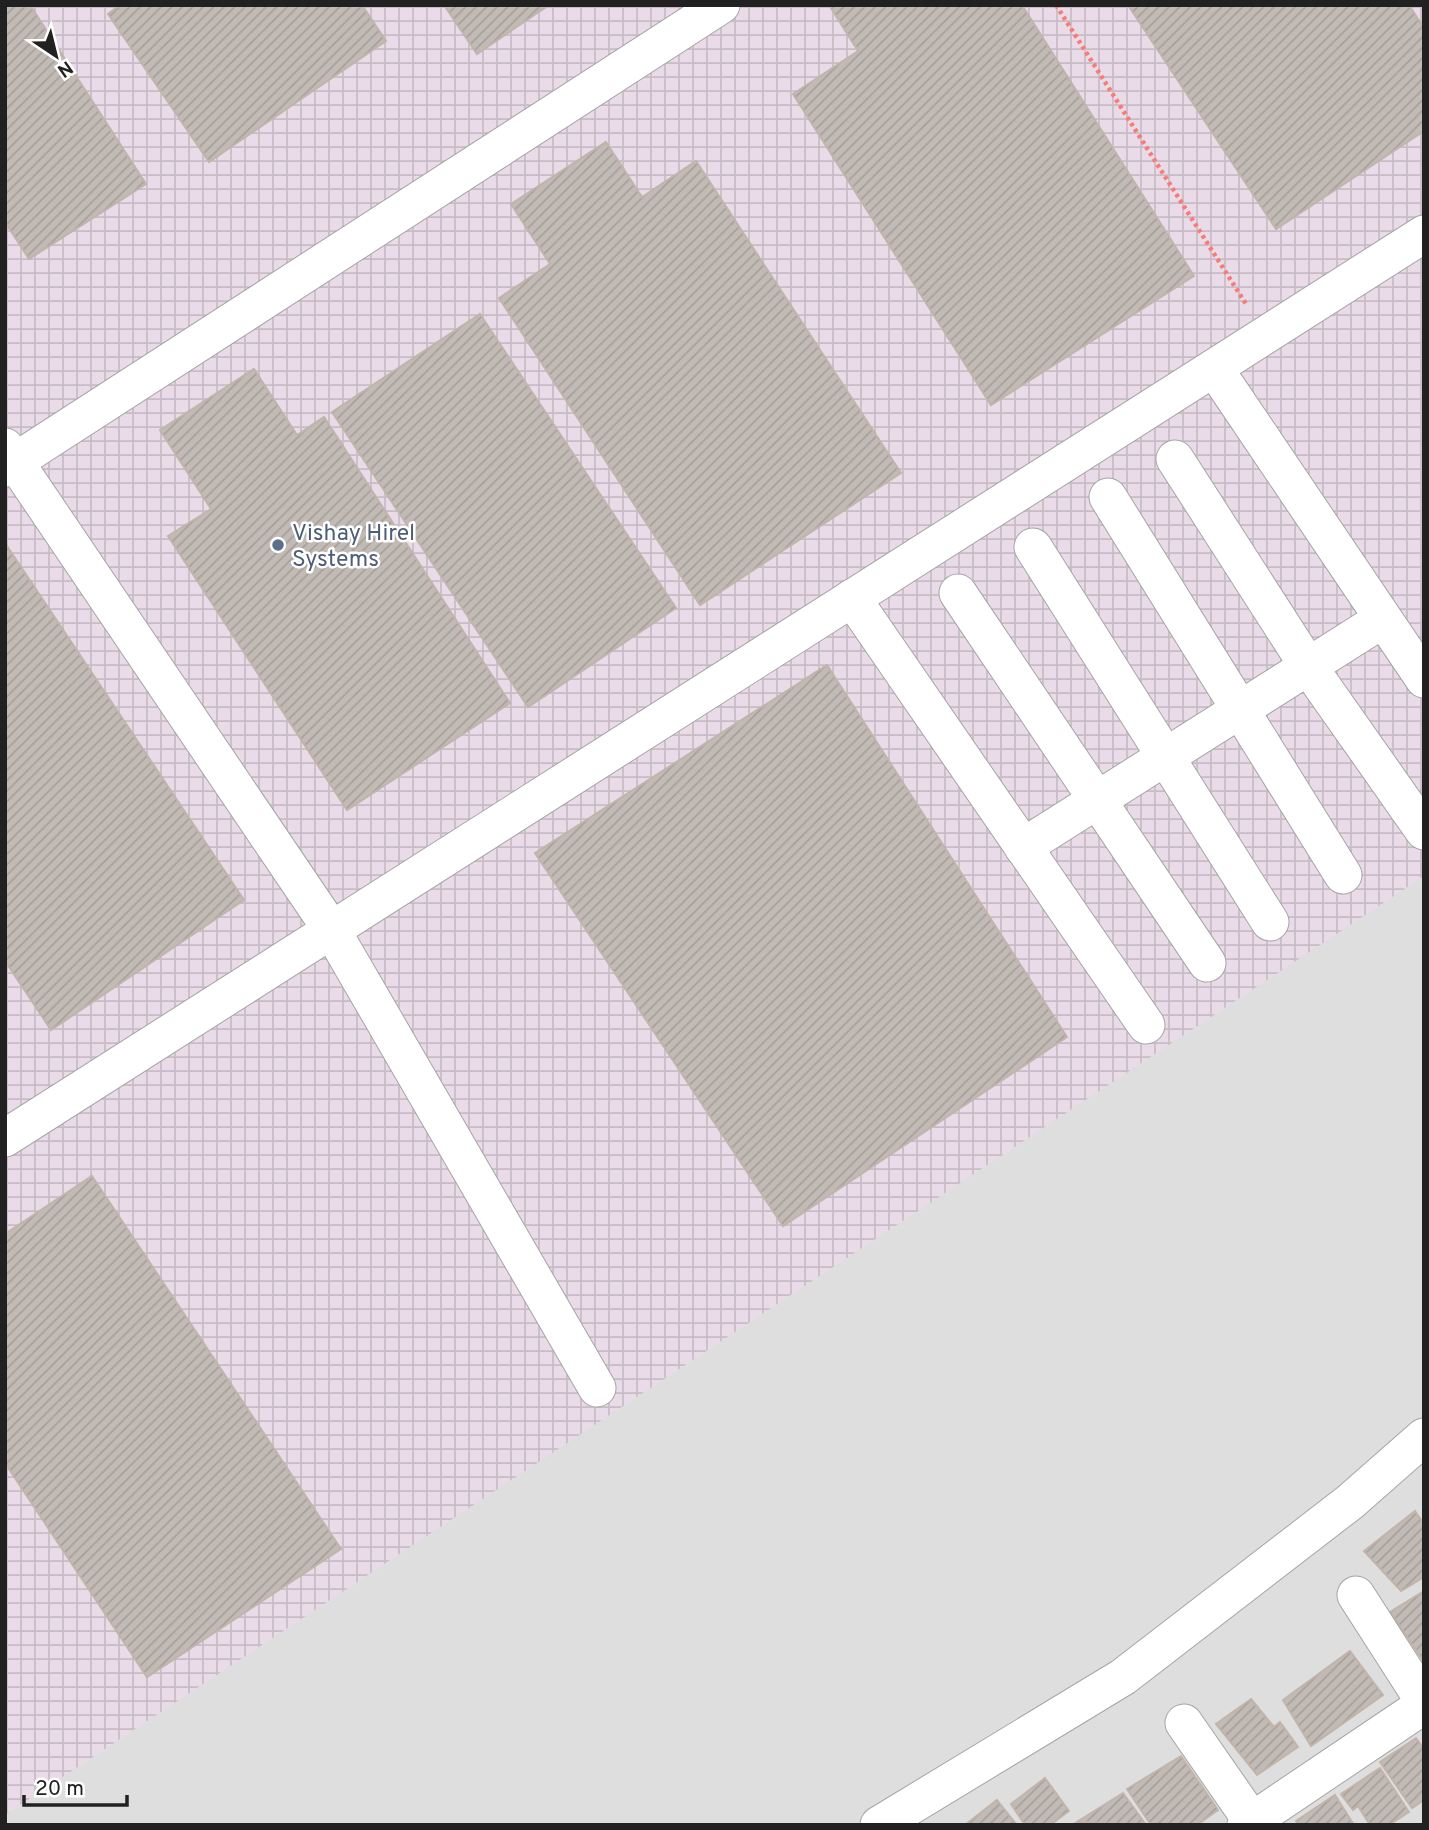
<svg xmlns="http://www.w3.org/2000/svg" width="1429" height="1830" font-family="Overpass,sans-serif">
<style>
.residential{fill:#dfdedf}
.industrial{fill:url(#industrial-grid)}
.building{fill:url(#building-hatch);stroke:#c3b4ab;stroke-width:2}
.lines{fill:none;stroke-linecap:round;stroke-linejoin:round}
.minor-casing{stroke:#a5a5a5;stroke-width:39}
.path{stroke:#f67c75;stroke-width:4.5;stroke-dasharray:3.5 3.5;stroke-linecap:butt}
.minor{stroke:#fff;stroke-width:37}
.service-dot{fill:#5c6f8a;stroke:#fff;stroke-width:2.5}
.labels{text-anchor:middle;stroke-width:5;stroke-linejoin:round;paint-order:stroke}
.service-label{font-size:23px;fill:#4e5e75;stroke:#fff;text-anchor:start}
</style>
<defs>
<pattern id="industrial-grid" width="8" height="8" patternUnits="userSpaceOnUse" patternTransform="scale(1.75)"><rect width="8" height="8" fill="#eadbe8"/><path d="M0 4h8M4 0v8" fill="none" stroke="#c8bcc7"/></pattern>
<pattern id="building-hatch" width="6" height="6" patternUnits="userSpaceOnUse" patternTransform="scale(1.75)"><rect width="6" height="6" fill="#c2bab5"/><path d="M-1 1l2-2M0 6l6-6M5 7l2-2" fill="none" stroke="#a6a09b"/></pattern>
</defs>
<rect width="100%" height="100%" fill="#f1eee9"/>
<rect class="residential" x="5" y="5" width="1419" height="1820"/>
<polygon class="industrial" points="5,5 1424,5 1424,876 5,1815"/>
<g class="building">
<polygon points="5,5 30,5 146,184 29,259 5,222"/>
<polygon points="120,5 362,5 386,41 209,162 108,14"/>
<polygon points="444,5 549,5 477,54"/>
<polygon points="829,5 1022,5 1194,276 991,405 793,94 858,51"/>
<polygon points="1128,5 1409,5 1424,28 1424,131 1276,229"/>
<polygon points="606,142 642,197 696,161 901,473 700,605 499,298 550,264 511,204"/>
<polygon points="480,314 676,608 528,707 332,412"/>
<polygon points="254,369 297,435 324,417 510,703 347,810 168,536 211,509 160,430"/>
<polygon points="5,543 244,900 51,1030 5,961"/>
<polygon points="827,665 1067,1037 783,1226 535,853"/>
<polygon points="92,1176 341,1549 147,1677 5,1463 5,1234"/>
<polygon points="1415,1511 1424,1524 1424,1577 1401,1591 1364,1551"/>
<polygon points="1424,1591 1424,1662 1390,1612"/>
<polygon points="1350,1651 1383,1695 1311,1746 1283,1700"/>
<polygon points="1251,1699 1274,1727 1280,1722 1298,1747 1257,1775 1216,1724"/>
<polygon points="1416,1738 1424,1749 1424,1800 1412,1808 1380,1762"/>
<polygon points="1181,1756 1218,1810 1197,1825 1151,1825 1127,1789"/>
<polygon points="1380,1768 1409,1812 1389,1825 1370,1825 1358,1806 1353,1810 1341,1794"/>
<polygon points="1045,1778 1069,1811 1050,1825 1025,1825 1011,1804"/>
<polygon points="1123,1793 1146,1825 1077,1822"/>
<polygon points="1335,1795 1354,1825 1299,1825 1296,1821"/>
<polygon points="997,1800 1017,1825 965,1825"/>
</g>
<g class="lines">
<g class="minor-casing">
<g id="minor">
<polyline points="1214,368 1424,679"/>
<polyline points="5,447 331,929 597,1388"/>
<polyline points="1175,459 1308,666 1424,831"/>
<polyline points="5,468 721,5"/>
<polyline points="1108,497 1343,875"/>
<polyline points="1033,547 1270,922"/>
<polyline points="958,593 1207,963"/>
<polyline points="852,598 1146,1025"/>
<polyline points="1023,847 1383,619"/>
<polyline points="5,1138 1424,234"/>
<polyline points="1356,1595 1424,1701"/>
<polyline points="1184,1723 1252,1821"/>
<polyline points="879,1825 1123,1677 1350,1502 1424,1437"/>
<polyline points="1246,1825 1424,1705"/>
</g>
</g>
<polyline class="path" points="1056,5 1246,304"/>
<use href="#minor" class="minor"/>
</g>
<circle class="service-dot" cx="278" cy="545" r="7"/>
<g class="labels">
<g class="service-label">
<text x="292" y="540">Vishay Hirel<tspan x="292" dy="26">Systems</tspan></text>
</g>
</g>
<rect width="1429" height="1830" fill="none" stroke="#212121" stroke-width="14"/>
<g transform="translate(56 56) rotate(145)" stroke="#ffffff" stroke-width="5" paint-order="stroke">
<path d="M0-5L12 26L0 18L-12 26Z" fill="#212121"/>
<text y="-10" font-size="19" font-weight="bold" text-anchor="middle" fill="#212121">N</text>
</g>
<path d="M24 1795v10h103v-10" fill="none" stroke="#212121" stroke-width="3.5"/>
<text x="35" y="1795" font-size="21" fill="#212121" stroke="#ffffff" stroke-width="5" paint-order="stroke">20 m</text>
</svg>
